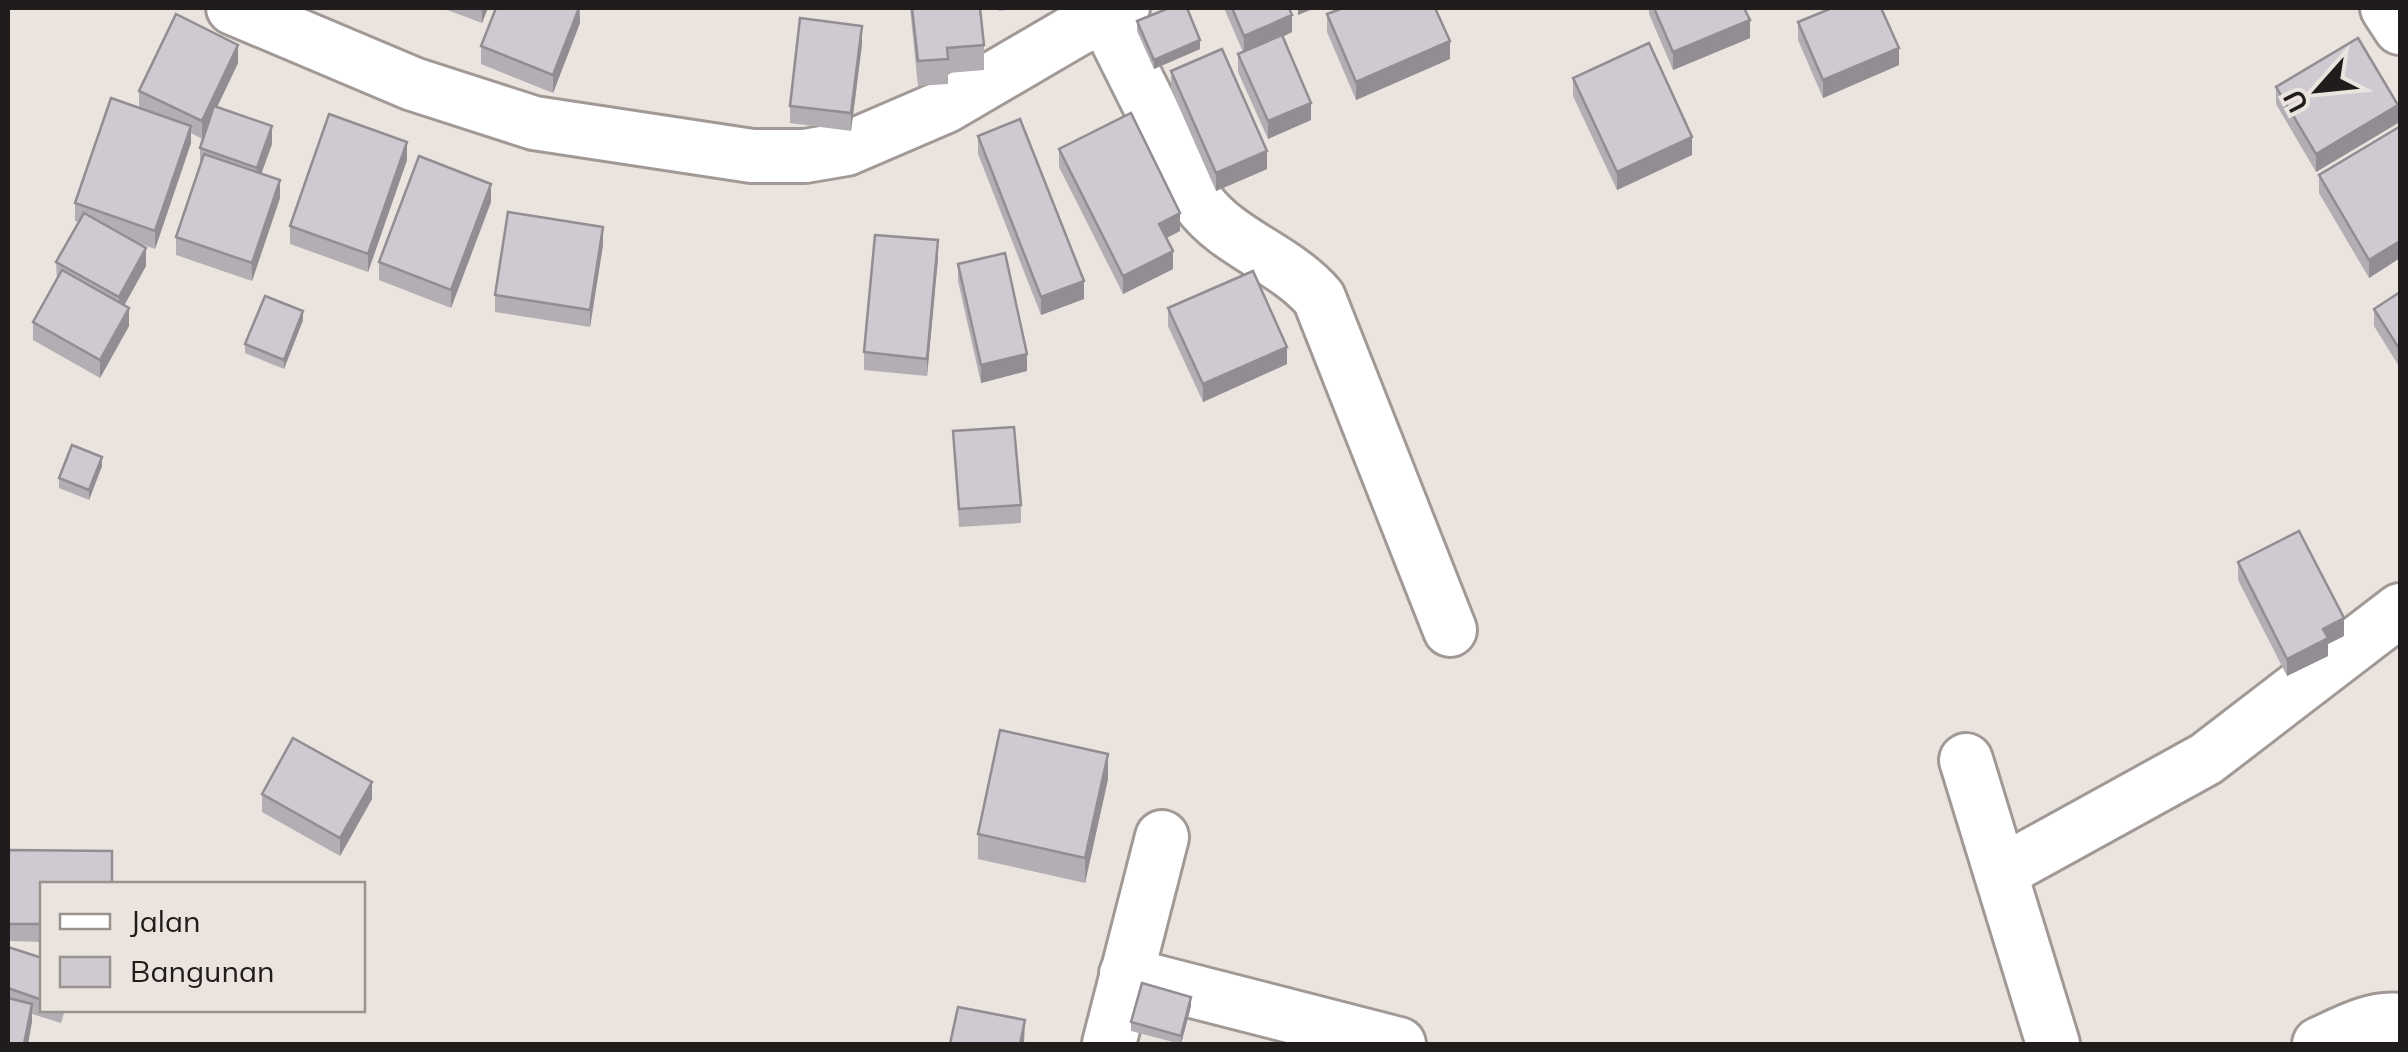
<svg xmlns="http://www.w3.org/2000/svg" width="2408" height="1052" font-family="Mulish,sans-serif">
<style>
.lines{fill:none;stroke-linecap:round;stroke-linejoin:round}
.minor-casing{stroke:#a19995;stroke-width:58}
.minor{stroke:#fff;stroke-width:52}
.wall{fill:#b2aeb4}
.shaded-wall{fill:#918d92}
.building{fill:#cfcad1;stroke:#918d92;stroke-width:2.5}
</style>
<rect width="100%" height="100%" fill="#eae3de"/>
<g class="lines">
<g class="minor-casing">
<g id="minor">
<polyline points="233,8 413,84 534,123 752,156 805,156 846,149 946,106 1076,30 1123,8"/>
<polyline points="2387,8 2400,28"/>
<path d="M1105,16L1198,202C1229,244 1285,258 1319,298L1450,630"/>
<polyline points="1966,760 2053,1044"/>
<polyline points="2001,872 2206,759 2400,610"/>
<polyline points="1126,974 1399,1044"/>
<polyline points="1109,1044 1162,837"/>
<path d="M2319,1044C2343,1033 2373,1016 2400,1020"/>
</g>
</g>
<use href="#minor" class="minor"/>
</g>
<g class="wall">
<polygon points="442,8 488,8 482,23"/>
<polygon points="580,8 580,23 553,93 481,64 481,46"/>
<polygon points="910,8 980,8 984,45 984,70 948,73 948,84 918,86"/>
<polygon points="998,8 1018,8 999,11"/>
<polygon points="1224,8 1289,8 1292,32 1283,37 1311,120 1268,139 1238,72 1238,54 1243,52"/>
<polygon points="1649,8 1744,8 1750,38 1673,70 1649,14"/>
<polygon points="1327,14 1450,59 1356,100 1327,32"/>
<polygon points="1137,21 1200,49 1154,69 1137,31"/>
<polygon points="1798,22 1899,65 1823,98 1798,40"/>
<polygon points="862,44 851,131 790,123 790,106"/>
<polygon points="238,63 217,107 272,144 261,173 280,198 252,281 176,255 176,237 200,165 200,148 202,139 191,133 191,143 155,249 136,242 146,266 124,305 129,326 100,378 33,340 33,322 57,280 56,262 79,222 75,221 75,203 139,108 139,91"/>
<polygon points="1171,71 1267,169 1216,191 1171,89"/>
<polygon points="1573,78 1692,155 1617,190 1573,96"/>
<polygon points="2276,87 2398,123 2316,172 2276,104"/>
<polygon points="2400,130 2400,258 2369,278 2319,193 2319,175"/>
<polygon points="978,136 1084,299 1041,315 978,154"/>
<polygon points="1059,149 1180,231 1166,238 1173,269 1123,294 1059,167"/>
<polygon points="407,160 368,272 290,244 290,226"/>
<polygon points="491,202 451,308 379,280 379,262"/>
<polygon points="603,245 590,327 495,312 495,295"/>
<polygon points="938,258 927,376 864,370 864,352"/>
<polygon points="958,264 1027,371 981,383 958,281"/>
<polygon points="2400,292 2400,368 2374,326 2374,309"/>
<polygon points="1168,308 1287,364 1203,402 1168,326"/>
<polygon points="303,320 284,369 245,353 245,344"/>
<polygon points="953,431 1021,505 1021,523 959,527"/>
<polygon points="102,466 89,500 59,488 59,478"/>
<polygon points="2238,562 2344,636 2328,644 2328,656 2287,676 2238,580"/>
<polygon points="1108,779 1085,883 978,859 978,834"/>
<polygon points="262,794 372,799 340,856 262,812"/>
<polygon points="9,850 42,884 42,942 8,941"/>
<polygon points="8,947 42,958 42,1010 65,1010 61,1023 32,1014 28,1044 8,1044"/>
<polygon points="1191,1006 1181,1044 1131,1031 1131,1022"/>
</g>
<g class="shaded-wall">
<polygon points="482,8 488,8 482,23"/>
<polygon points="579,8 580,23 553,93 553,75"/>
<polygon points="1298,8 1315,8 1298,15"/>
<polygon points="1292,15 1292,32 1244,54 1244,36"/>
<polygon points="1750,20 1750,38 1673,70 1673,52"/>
<polygon points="862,26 862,44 851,131 851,113"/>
<polygon points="1200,40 1200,49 1154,69 1154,60"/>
<polygon points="1450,41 1450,59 1356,100 1356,82"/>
<polygon points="238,45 238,63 202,139 202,121"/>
<polygon points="1899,48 1899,65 1823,98 1823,80"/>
<polygon points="1311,103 1311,120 1268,139 1268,121"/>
<polygon points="2398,105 2398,123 2316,172 2316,154"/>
<polygon points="191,126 191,143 155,249 155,231"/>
<polygon points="272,126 272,144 257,186 257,168"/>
<polygon points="1692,137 1692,155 1617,190 1617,172"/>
<polygon points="407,142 407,160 368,272 368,254"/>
<polygon points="1267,151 1267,169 1216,191 1216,173"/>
<polygon points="280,180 280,198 252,281 252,263"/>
<polygon points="491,184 491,202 451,308 451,290"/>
<polygon points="1180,213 1180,231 1159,242 1159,224"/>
<polygon points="603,227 603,245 590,327 590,310"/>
<polygon points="938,240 938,258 927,376 927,359"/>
<polygon points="2400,241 2400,258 2369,278 2369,260"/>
<polygon points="146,248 146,266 119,315 119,297"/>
<polygon points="1173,251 1173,269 1123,294 1123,276"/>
<polygon points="1084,281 1084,299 1041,315 1041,297"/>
<polygon points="129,308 129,326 100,378 100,360"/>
<polygon points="303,311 303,320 284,369 284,360"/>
<polygon points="1287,347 1287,364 1203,402 1203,384"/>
<polygon points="1027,354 1027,371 981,383 981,365"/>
<polygon points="102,457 102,466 89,500 89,490"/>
<polygon points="2344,618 2344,636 2328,644 2328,656 2287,676 2287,659 2323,629"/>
<polygon points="1108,754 1108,779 1085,883 1085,858"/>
<polygon points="372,782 372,799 340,856 340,838"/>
<polygon points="1191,997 1191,1006 1181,1044 1181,1036"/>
<polygon points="32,1004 32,1022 28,1044 24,1044"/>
<polygon points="1025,1020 1024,1044 1020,1044"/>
</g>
<g class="building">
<polygon points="496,8 579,8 553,75 481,46"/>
<polygon points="912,8 980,8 984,45 947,48 948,59 918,61"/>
<polygon points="1169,8 1187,8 1200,40 1154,60 1137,21"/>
<polygon points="1232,8 1289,8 1292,15 1244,36"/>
<polygon points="1343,8 1435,8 1450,41 1356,82 1327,14"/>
<polygon points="1654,8 1744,8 1750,20 1673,52"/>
<polygon points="1832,8 1881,8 1899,48 1823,80 1798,22"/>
<polygon points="176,14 238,45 202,121 139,91"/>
<polygon points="800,18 862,26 851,113 790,106"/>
<polygon points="1282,35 1311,103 1268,121 1238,54"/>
<polygon points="2358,38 2398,105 2316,154 2276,87"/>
<polygon points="1649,43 1692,137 1617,172 1573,78"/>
<polygon points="1222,49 1267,151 1216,173 1171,71"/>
<polygon points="111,98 191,126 155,231 75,203"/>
<polygon points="214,106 272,126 257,168 200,148"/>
<polygon points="1131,113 1180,213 1159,224 1173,251 1123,276 1059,149"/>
<polygon points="329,114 407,142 368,254 290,226"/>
<polygon points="1020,119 1084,281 1041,297 978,136"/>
<polygon points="2399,127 2400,130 2400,241 2369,260 2319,175"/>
<polygon points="204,154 280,180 252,263 176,237"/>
<polygon points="419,156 491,184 451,290 379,262"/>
<polygon points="508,212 603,227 590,310 495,295"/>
<polygon points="84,213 146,248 119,297 56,262"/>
<polygon points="875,235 938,240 927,359 864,352"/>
<polygon points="1005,253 1027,354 981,365 958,264"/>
<polygon points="62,270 129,308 100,360 33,322"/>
<polygon points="1253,271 1287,347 1203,384 1168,308"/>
<polygon points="2400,292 2400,350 2374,309"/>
<polygon points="265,296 303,311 284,360 245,344"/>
<polygon points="1014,427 1021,505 959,509 953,431"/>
<polygon points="72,445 102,457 89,490 59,478"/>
<polygon points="2299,531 2344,618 2323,629 2328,638 2287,659 2238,562"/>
<polygon points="1000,730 1108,754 1085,858 978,834"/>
<polygon points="293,738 372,782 340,838 262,794"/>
<polygon points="9,850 112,851 112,884 42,884 42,924 8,924"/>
<polygon points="8,947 42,958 42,1000 8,988"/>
<polygon points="1142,983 1191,997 1181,1036 1131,1022"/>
<polygon points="8,998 32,1004 24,1044 8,1044"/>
<polygon points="958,1007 1025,1020 1020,1044 950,1044"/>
</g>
<rect width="2408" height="1052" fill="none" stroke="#1f1c1b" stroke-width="20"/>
<rect x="40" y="882" width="325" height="130" fill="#eae3de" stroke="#999390" stroke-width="2.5"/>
<rect x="60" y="914" width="50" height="15" fill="#ffffff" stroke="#999390" stroke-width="2.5"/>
<text x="130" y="932" font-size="30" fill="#1f1c1b">Jalan</text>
<rect x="60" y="957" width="50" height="30" fill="#cfcad1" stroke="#999390" stroke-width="2.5"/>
<text x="130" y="982" font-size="30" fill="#1f1c1b">Bangunan</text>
<g transform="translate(2318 90) rotate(243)" stroke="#eae3de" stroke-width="8" paint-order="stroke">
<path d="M0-8L18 38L0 25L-18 38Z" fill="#1f1c1b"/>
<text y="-15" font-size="28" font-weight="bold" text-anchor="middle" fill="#1f1c1b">U</text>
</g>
</svg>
